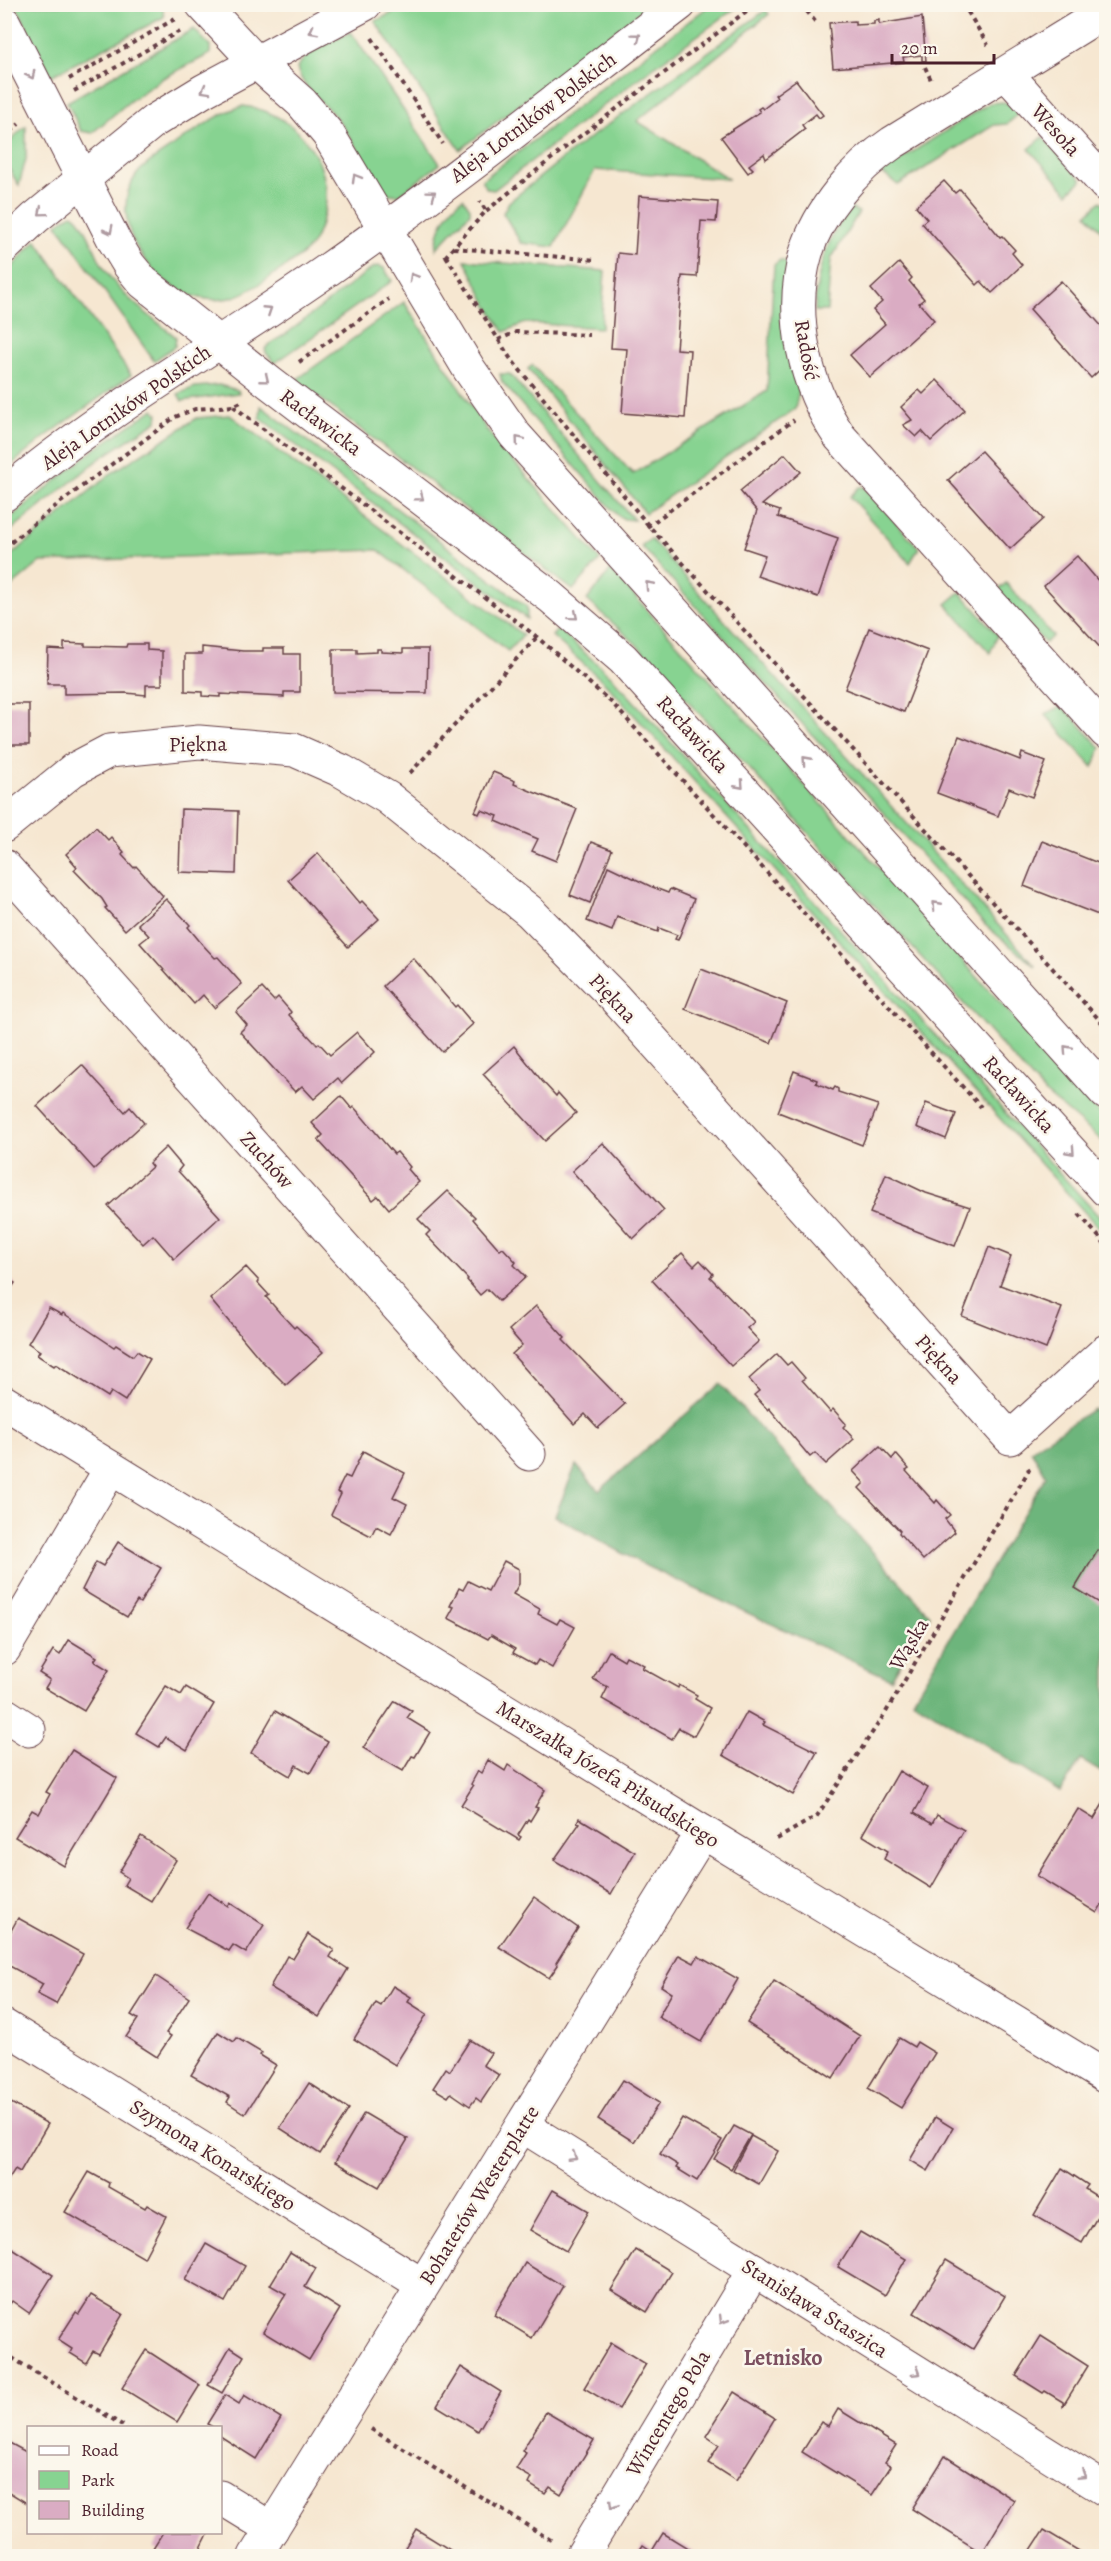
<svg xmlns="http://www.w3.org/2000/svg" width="1111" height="2561" font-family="Alegreya,serif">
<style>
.green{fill:#87d391;stroke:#68795e;stroke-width:1.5}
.forest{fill:#6db57b;stroke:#5c6a53;stroke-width:1.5}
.building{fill:#daacc3}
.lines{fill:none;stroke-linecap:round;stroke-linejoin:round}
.minor-casing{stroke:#643d44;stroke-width:35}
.path{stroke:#643d44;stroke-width:4;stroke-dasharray:4.5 4.5;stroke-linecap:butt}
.minor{stroke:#fff;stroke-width:33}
.oneway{stroke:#ae9aa0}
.labels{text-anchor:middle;stroke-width:5;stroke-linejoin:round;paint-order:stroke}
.street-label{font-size:21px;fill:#4a1f2b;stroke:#fbf7ec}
.neighbourhood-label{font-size:22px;font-weight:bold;fill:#7c5060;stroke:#fbf7ec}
</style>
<rect width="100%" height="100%" fill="#fbf7ec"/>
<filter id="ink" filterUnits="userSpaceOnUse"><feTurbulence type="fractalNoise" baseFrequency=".0167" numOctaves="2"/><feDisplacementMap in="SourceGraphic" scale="12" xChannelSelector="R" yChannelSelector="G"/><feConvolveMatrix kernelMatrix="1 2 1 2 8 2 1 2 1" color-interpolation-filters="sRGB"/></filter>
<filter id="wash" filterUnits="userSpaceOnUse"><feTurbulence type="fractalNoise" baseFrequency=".008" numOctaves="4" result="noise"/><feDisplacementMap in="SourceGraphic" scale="24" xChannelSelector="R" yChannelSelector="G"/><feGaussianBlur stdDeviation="1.35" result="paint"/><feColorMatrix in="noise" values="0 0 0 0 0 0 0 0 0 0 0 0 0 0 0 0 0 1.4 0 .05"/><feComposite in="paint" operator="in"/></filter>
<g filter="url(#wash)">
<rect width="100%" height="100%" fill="#f6e7d1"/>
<g class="green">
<polygon points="16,5 168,5 163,9 164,17 51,76"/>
<polygon points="409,5 409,4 649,5 460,150 375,21"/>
<polygon points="710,5 740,5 647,72 494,190 487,189 482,180"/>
<polygon points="766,10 769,14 637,121 729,179 595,170 554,247 521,243 503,213 509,202 577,147"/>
<polygon points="194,29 210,46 210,54 163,78 130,101 92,133 81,131 67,102"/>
<path d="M351,32L440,164L399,195L388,194L381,189C368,166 354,142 338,120C325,102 303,91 297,68C307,50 332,41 351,32Z"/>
<polygon points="1003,102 1010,104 1020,113 1007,124 994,125 898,185 881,172 975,112 990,103"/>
<path d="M243,106C299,112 341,170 321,224C318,232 315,242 309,248C298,260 281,269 269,278C240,298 219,307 185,293C167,285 152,270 141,254C125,231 119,198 137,174C147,161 167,151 180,141C201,127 219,113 243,106Z"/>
<path d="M26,126V159L19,185C0,158 0,147 26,126Z"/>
<polygon points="1043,137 1082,180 1068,193 1029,149"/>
<path d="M463,198L470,208V213L436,249C437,229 447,210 463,198Z"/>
<polygon points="1101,201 1106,206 1106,236 1087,214"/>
<path d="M850,208L859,212L831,259L827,311H815C816,270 826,241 850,208Z"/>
<path d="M72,214C83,217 95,251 100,261C117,294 148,314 176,337L175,346L154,361L57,224Z"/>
<polygon points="36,240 131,375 45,437 5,470 5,275"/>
<polygon points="465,260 605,271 601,328 525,323 504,332 488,306"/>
<polygon points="780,260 789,263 799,391 795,409 645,513 528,369 532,365 633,474 767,391 774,265"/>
<polygon points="378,266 384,268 392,281 275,363 266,353 265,349 269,344 286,334 372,268"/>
<polygon points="404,302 489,433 600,560 573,590 296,380"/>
<polygon points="500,374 510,374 634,520 624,519 617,515 502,382"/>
<polygon points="219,385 238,390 239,393 182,401 178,394 195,387"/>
<polygon points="261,406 527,607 527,619 260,418"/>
<polygon points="154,409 158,414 157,421 102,457 5,535 5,522 95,449"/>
<polygon points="230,415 523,635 508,651 378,550 41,562 5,592 5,560 113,472 197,418"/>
<polygon points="859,487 864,487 919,548 910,563 850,497"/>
<polygon points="651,539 1036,967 985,925 641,546"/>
<polygon points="611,570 1106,1120 1106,1144 1044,1092 636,644 587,600"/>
<polygon points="1006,583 1053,636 1045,643 997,591"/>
<polygon points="960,592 998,635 990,653 946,604"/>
<polygon points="558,629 613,678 1104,1222 1098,1227 606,684 552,636"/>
<polygon points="1063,706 1101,748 1093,767 1045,714"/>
</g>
<g class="forest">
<polygon points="720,1384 930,1615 891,1679 648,1567 555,1516 576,1465 599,1491"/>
<polygon points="1093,1409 1106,1415 1106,1775 1081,1760 1060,1792 913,1700 1046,1476 1031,1450"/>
</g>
<g id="blocks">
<g class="building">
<polygon points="922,17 926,61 922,61 922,55 903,57 904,62 833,68 829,23 855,21 855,25 874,24 874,21 879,20 879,24"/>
<polygon points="796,80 823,115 819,118 816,114 802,125 805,129 766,159 764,154 749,165 753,169 748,173 721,137 760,112 758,109 761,107 763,109 777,98 775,95"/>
<polygon points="944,181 955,193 960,189 1000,237 1002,236 1015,250 1012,253 1022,265 992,293 981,281 977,285 922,223 927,219 916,206"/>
<polygon points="639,196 718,202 716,222 701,221 697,277 682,276 676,349 690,350 685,418 622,413 627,349 611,348 618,253 635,255"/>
<polygon points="899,263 912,278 909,281 924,299 919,303 934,320 870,377 850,355 885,324 873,310 882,302 871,289"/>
<polygon points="1061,281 1106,331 1106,364 1091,378 1030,309"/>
<polygon points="937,380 965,410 931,441 922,431 916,437 903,425 912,420 901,407 919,390 923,394"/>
<polygon points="981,451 1043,519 1010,549 948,480"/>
<polygon points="785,454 801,472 762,505 780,511 778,517 838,538 818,597 757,576 765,555 744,548 757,511 740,491"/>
<polygon points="1077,556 1106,590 1106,654 1044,586"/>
<polygon points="869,628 928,651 904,712 845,689"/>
<polygon points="64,643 85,644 85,646 126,647 127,644 147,644 147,650 162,651 162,685 146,685 146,695 126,693 64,694 64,684 47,684 48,649 64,650"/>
<polygon points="202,647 243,651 263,651 263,648 284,648 284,654 300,654 300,692 284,692 284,697 220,694 220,697 202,696 202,692 185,691 185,654 202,654"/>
<polygon points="333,649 357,649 357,653 377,652 377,649 381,649 381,652 403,653 403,649 428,649 427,693 333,692"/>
<rect x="4" y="704" width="25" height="41"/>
<polygon points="959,736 1020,760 1022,753 1046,762 1032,797 1009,788 998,816 937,793"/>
<polygon points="493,772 515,781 514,784 533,792 577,809 556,861 532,851 538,839 496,821 498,816 481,810 479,814 475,812"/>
<polygon points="181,809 238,811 236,874 179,872"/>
<polygon points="96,827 108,840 111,837 124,852 122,855 134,868 136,866 163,896 125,930 105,908 107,907 102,899 74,870 77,867 66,854"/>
<polygon points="1042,841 1106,866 1106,901 1101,916 1024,886"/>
<polygon points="591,842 612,850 590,903 570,895"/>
<polygon points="318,853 360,903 362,901 379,919 348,947 288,880"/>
<polygon points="608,866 650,886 668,893 670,889 694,899 678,940 675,939 677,935 659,928 658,932 617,917 612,931 587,921"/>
<polygon points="166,899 190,925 188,927 202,944 215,958 218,957 242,984 214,1008 203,995 194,1004 140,943 149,936 138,924"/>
<polygon points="413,958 455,1007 457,1005 473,1024 442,1052 383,986"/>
<polygon points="701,969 787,1003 771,1043 685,1009"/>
<polygon points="262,988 274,1001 278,997 291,1012 289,1015 317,1045 319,1043 330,1055 357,1032 375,1052 342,1083 338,1078 314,1099 302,1086 295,1092 240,1032 247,1025 236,1012"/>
<polygon points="514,1046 542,1081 556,1096 558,1093 576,1113 545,1141 483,1074"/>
<polygon points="82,1065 125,1112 130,1107 144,1123 94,1169 37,1106"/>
<polygon points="794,1071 817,1080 816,1083 833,1090 835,1087 838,1089 838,1092 878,1105 862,1145 778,1112"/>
<polygon points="341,1096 352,1109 354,1107 394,1154 397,1152 410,1167 408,1169 419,1182 389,1209 378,1196 373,1200 318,1140 323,1135 312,1123"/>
<polygon points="926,1103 956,1114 946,1139 917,1127"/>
<polygon points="603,1143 664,1210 633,1239 572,1171"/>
<polygon points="166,1147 182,1166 178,1171 220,1217 174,1259 153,1235 143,1244 108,1206 152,1167 149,1163"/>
<polygon points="886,1174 926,1193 970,1207 955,1246 870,1213"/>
<polygon points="448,1191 475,1217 473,1219 500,1250 503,1248 516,1262 514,1265 526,1277 499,1301 487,1289 480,1295 467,1280 468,1279 426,1235 430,1231 418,1219"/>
<polygon points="989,1247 1011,1256 1000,1285 1062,1308 1046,1349 962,1316"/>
<polygon points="682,1253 694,1266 700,1260 713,1274 710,1277 754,1322 747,1328 759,1341 731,1366 652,1280"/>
<polygon points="246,1267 259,1281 258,1283 269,1295 266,1297 280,1313 294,1328 296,1326 323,1352 286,1385 260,1359 210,1299"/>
<polygon points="4,1277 15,1283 4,1299"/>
<polygon points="536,1306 565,1338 563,1340 625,1404 598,1428 585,1414 574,1424 512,1354 522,1345 509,1330"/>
<polygon points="49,1308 62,1315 63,1313 114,1347 116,1345 133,1356 137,1351 150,1359 125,1401 111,1392 108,1397 56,1364 54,1366 37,1355 40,1351 28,1343"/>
<polygon points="777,1354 787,1365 791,1362 805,1378 802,1380 830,1412 833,1409 846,1424 843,1427 854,1439 826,1464 815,1453 810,1457 769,1408 768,1410 754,1395 759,1391 749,1379"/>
<polygon points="880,1446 892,1459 896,1454 909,1469 906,1471 935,1503 937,1500 950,1515 945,1519 955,1532 923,1560 899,1533 900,1531 859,1488 864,1483 853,1471"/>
<polygon points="363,1451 405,1473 393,1497 407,1504 391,1534 376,1526 371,1536 331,1515 341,1494 337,1492 345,1476 350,1478"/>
<polygon points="118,1542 161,1568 140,1603 137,1601 127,1617 82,1590 96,1562 103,1566"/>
<polygon points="1098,1550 1106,1556 1106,1607 1075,1588"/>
<polygon points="504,1561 519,1569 519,1584 513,1594 540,1609 538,1614 557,1624 560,1619 575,1627 552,1668 538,1660 535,1665 513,1653 515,1649 491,1635 488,1639 448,1618 454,1607 450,1606 459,1588 463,1590 468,1581 488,1591"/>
<polygon points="69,1640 97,1657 94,1661 109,1670 84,1711 45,1688 50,1680 39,1673 53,1650 60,1655"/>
<polygon points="609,1651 624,1660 626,1656 644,1665 642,1668 678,1688 679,1685 697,1695 695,1699 710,1708 694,1736 679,1728 672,1739 602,1699 608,1687 593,1679"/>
<polygon points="166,1686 181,1695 186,1687 214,1704 187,1750 166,1737 159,1747 136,1733"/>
<polygon points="395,1701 412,1711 407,1718 430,1732 415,1757 412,1756 403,1771 363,1748"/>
<polygon points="275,1711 328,1742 310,1773 296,1765 290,1776 251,1753"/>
<polygon points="747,1712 765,1722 763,1725 817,1752 793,1795 723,1755"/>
<polygon points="72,1750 117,1778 64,1866 15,1837 32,1810 39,1814 50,1794 46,1792"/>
<polygon points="488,1760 505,1771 508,1765 545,1790 535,1807 538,1808 530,1821 528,1819 518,1835 521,1837 519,1840 461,1805 473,1786 471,1784 478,1771 481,1773"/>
<polygon points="899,1771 928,1788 914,1813 932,1824 937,1815 964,1830 931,1888 884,1859 888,1851 862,1835"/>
<polygon points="1106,1799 1106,1897 1097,1913 1037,1876 1078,1809 1094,1819"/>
<polygon points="579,1818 635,1852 611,1894 554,1860 580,1823 577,1822"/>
<polygon points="141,1836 176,1860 151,1901 124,1885 128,1878 119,1872"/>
<polygon points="208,1893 228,1906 230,1903 264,1925 246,1953 233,1945 229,1951 185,1928"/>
<polygon points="534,1897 578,1928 556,1963 558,1965 549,1978 499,1947"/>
<polygon points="18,1918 83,1954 56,2004 37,1994 43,1984 4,1963 4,1934 8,1936"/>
<polygon points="308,1934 334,1950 330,1957 348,1969 319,2017 270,1987 287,1956 293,1959"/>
<polygon points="679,1955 694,1963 698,1956 738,1979 701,2042 658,2017 672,1993 661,1986"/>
<polygon points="156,1976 189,1998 166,2033 171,2036 157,2057 126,2037 138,2019 131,2015"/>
<polygon points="774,1981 860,2036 833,2078 747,2023"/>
<polygon points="393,1986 411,1997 408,2002 427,2014 395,2065 354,2039 376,2003 381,2006"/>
<polygon points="218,2032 234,2042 237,2038 262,2053 260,2055 276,2065 245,2114 227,2102 230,2097 191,2075"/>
<polygon points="899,2038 914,2047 917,2042 935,2053 901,2108 868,2088"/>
<polygon points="470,2040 491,2053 483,2065 499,2075 481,2102 476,2098 470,2106 451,2093 448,2097 433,2088 446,2068 450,2071"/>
<polygon points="623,2080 659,2103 634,2142 598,2119"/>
<polygon points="309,2083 349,2109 320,2154 280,2128"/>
<polygon points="4,2099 48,2124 20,2172 15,2169 4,2186"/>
<polygon points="364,2113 408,2139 379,2187 335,2162"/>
<polygon points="935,2117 953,2128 928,2171 910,2160"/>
<polygon points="682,2118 722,2140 697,2181 676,2168 678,2165 660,2154"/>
<polygon points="734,2126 751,2135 731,2169 714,2159"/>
<polygon points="751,2136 778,2151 759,2184 733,2170"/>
<polygon points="1062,2168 1088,2185 1085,2189 1106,2202 1082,2243 1034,2215"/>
<polygon points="89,2172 109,2183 108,2187 145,2208 147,2205 166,2216 144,2258 65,2212"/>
<polygon points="553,2190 589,2211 566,2251 530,2230"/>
<polygon points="860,2232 906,2259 885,2295 838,2267"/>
<polygon points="206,2244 245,2266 225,2302 185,2280"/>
<polygon points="11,2248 53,2275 29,2313 12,2301 4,2312 4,2257"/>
<polygon points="636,2250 672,2272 647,2312 611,2290"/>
<polygon points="290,2252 316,2268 305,2287 340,2309 309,2360 263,2332 286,2294 270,2285"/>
<polygon points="946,2260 1005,2296 973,2349 914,2313"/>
<polygon points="525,2263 563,2286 532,2338 494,2315"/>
<polygon points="91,2295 123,2314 99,2354 93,2351 86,2363 70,2353 72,2349 58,2340 76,2312 79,2314"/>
<polygon points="1041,2336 1088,2366 1063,2406 1063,2402 1045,2391 1043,2393 1016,2376"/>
<polygon points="611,2343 646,2364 619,2409 584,2388"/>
<polygon points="230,2347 244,2356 222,2393 208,2385"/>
<polygon points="146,2350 200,2385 177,2422 122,2388"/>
<polygon points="461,2367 501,2392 478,2431 437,2406"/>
<polygon points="734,2392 775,2418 736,2481 708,2463 719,2445 706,2436"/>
<polygon points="225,2395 239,2404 244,2395 281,2418 256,2459 220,2436 220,2427 213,2427 207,2424"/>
<polygon points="838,2409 896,2445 885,2462 891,2466 872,2495 802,2452 821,2422 828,2426"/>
<polygon points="546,2412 594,2440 561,2494 550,2487 545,2494 529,2484 532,2478 516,2469 526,2453 522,2451"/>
<polygon points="4,2440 28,2453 28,2504 4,2489"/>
<polygon points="945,2456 1014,2500 982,2553 912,2509"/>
<polygon points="416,2529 455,2553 453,2556 400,2556"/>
<polygon points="1044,2530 1079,2551 1088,2556 1027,2556"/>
<polygon points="163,2532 209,2532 197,2556 168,2556 153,2548"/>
<polygon points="663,2533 691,2550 698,2556 636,2556 643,2545 652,2551"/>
</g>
</g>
</g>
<g filter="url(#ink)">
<use href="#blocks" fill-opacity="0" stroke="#643d44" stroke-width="1.5"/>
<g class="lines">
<g class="minor-casing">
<g id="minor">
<polyline points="202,4 256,62 302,103 328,134 469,369 515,435 1106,1093"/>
<path d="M1106,11L892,143C855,168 819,210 806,253C788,314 805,386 840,437L1106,732"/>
<polyline points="4,23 115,242 129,265 143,282 270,383 551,597 623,659 1106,1190"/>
<polyline points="1006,73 1106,185"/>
<polyline points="4,247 35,218 154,121 203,91 365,4"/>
<path d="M4,495C105,409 221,345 329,269C449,185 564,93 680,4"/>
<polyline points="4,826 73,770 109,751 199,742 294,750 342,771 388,798 529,911 614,997 1010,1438 1106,1351"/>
<polyline points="4,866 529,1454"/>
<polyline points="4,1402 703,1832 1106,2077"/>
<polyline points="4,1649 111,1468"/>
<polyline points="4,1714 29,1730"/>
<polyline points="4,2026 422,2285"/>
<polyline points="523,2126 1106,2490"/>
<polyline points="220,2497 272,2529"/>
<path d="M255,2556C405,2315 554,2074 703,1832"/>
<polyline points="582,2556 754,2270"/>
</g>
</g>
<g class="path">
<polyline points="801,4 818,25"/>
<polyline points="963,4 988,45"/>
<polyline points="372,38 443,144"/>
<polyline points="925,67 931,80"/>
<polyline points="69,79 175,19"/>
<polyline points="74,91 180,31"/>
<polyline points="4,137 19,124"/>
<polyline points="486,211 571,143 756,4"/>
<polyline points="454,248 597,260"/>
<polyline points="446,256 510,358 649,526 1106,1027"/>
<polyline points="445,257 486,211 480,201"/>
<polyline points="498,340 516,332 589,335"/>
<polyline points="299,362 389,299"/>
<polyline points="233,406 537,637 612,703 981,1107"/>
<polyline points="647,527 794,420"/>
<polyline points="4,548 57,505 175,417 195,409 233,406 241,402"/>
<polyline points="410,773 538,636"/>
<polyline points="1079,1214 1106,1245"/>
<polyline points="777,1839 817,1816 886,1712 1029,1470 1026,1465"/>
<polyline points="4,2353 127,2428"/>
<polyline points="371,2429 554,2542"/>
</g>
<use href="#minor" class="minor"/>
</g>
<defs><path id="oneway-chevron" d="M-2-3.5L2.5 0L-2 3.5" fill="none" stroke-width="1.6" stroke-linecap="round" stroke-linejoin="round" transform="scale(1.5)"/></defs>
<g class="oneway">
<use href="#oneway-chevron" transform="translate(313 31) rotate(152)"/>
<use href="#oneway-chevron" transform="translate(637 37) rotate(-37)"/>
<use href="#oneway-chevron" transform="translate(31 75) rotate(63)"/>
<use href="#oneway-chevron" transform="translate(205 90) rotate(151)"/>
<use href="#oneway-chevron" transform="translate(356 178) rotate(-120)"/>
<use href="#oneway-chevron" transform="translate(432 194) rotate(-37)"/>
<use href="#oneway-chevron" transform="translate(42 212) rotate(140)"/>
<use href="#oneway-chevron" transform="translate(109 230) rotate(63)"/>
<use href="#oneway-chevron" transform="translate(413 277) rotate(-120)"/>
<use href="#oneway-chevron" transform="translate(268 310) rotate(-33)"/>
<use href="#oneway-chevron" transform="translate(265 379) rotate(39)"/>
<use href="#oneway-chevron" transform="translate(519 440) rotate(-130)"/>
<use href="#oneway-chevron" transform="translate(420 497) rotate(37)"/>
<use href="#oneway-chevron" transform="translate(649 585) rotate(-132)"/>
<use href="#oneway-chevron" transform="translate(574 616) rotate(40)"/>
<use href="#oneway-chevron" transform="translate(806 760) rotate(-132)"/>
<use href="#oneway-chevron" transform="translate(740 785) rotate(48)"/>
<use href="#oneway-chevron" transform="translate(936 905) rotate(-132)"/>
<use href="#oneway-chevron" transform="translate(1067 1049) rotate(-132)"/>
<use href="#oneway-chevron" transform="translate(1071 1151) rotate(48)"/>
<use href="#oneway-chevron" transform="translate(573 2157) rotate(32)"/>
<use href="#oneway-chevron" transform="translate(723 2320) rotate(121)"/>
<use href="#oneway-chevron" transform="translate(917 2372) rotate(32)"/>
<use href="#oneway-chevron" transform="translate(1082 2475) rotate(32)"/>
<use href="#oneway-chevron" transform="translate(613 2505) rotate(121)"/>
</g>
</g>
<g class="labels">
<g class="street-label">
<text transform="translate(533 117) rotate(-37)" y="7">Aleja Lotników Polskich</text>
<text transform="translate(1056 130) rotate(48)" y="7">Wesoła</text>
<text transform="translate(807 350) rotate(80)" y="7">Radość</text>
<text transform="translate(126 407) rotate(-35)" y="7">Aleja Lotników Polskich</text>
<text transform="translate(321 422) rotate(37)" y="7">Racławicka</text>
<text transform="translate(693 734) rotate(48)" y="7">Racławicka</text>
<text transform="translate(198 744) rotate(-1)" y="7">Piękna</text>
<text transform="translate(613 998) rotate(47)" y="7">Piękna</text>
<text transform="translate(1019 1094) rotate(48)" y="7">Racławicka</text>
<text transform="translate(267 1160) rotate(48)" y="7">Zuchów</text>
<text transform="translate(939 1359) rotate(48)" y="7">Piękna</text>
<text transform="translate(909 1644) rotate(-59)" y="7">Wąska</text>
<text transform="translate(608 1774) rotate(32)" y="7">Marszałka Józefa Piłsudskiego</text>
<text transform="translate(213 2155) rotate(32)" y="7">Szymona Konarskiego</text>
<text transform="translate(479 2195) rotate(-58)" y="7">Bohaterów Westerplatte</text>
<text transform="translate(815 2308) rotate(32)" y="7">Stanisława Staszica</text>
<text transform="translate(668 2413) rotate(-59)" y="7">Wincentego Pola</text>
</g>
<g class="neighbourhood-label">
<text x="783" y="2365">Letnisko</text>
</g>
</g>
<rect width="1111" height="2561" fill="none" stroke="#fbf7ec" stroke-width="24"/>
<rect x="27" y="2426" width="195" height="108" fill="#fbf7ec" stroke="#b4a19f" stroke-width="1.5"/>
<rect x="39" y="2446" width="30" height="9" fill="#ffffff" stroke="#b4a19f" stroke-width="1.5"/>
<text x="81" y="2456" font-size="18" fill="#4a1f2b">Road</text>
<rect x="39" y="2471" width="30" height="18" fill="#87d391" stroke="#b4a19f" stroke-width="1.5"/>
<text x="81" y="2486" font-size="18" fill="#4a1f2b">Park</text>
<rect x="39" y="2501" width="30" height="18" fill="#daacc3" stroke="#b4a19f" stroke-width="1.5"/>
<text x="81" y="2516" font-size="18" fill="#4a1f2b">Building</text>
<path d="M892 54v9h102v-9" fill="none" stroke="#4a1f2b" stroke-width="3"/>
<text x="901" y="54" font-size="18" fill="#4a1f2b" stroke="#fbf7ec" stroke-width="4.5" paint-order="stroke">20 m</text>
</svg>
